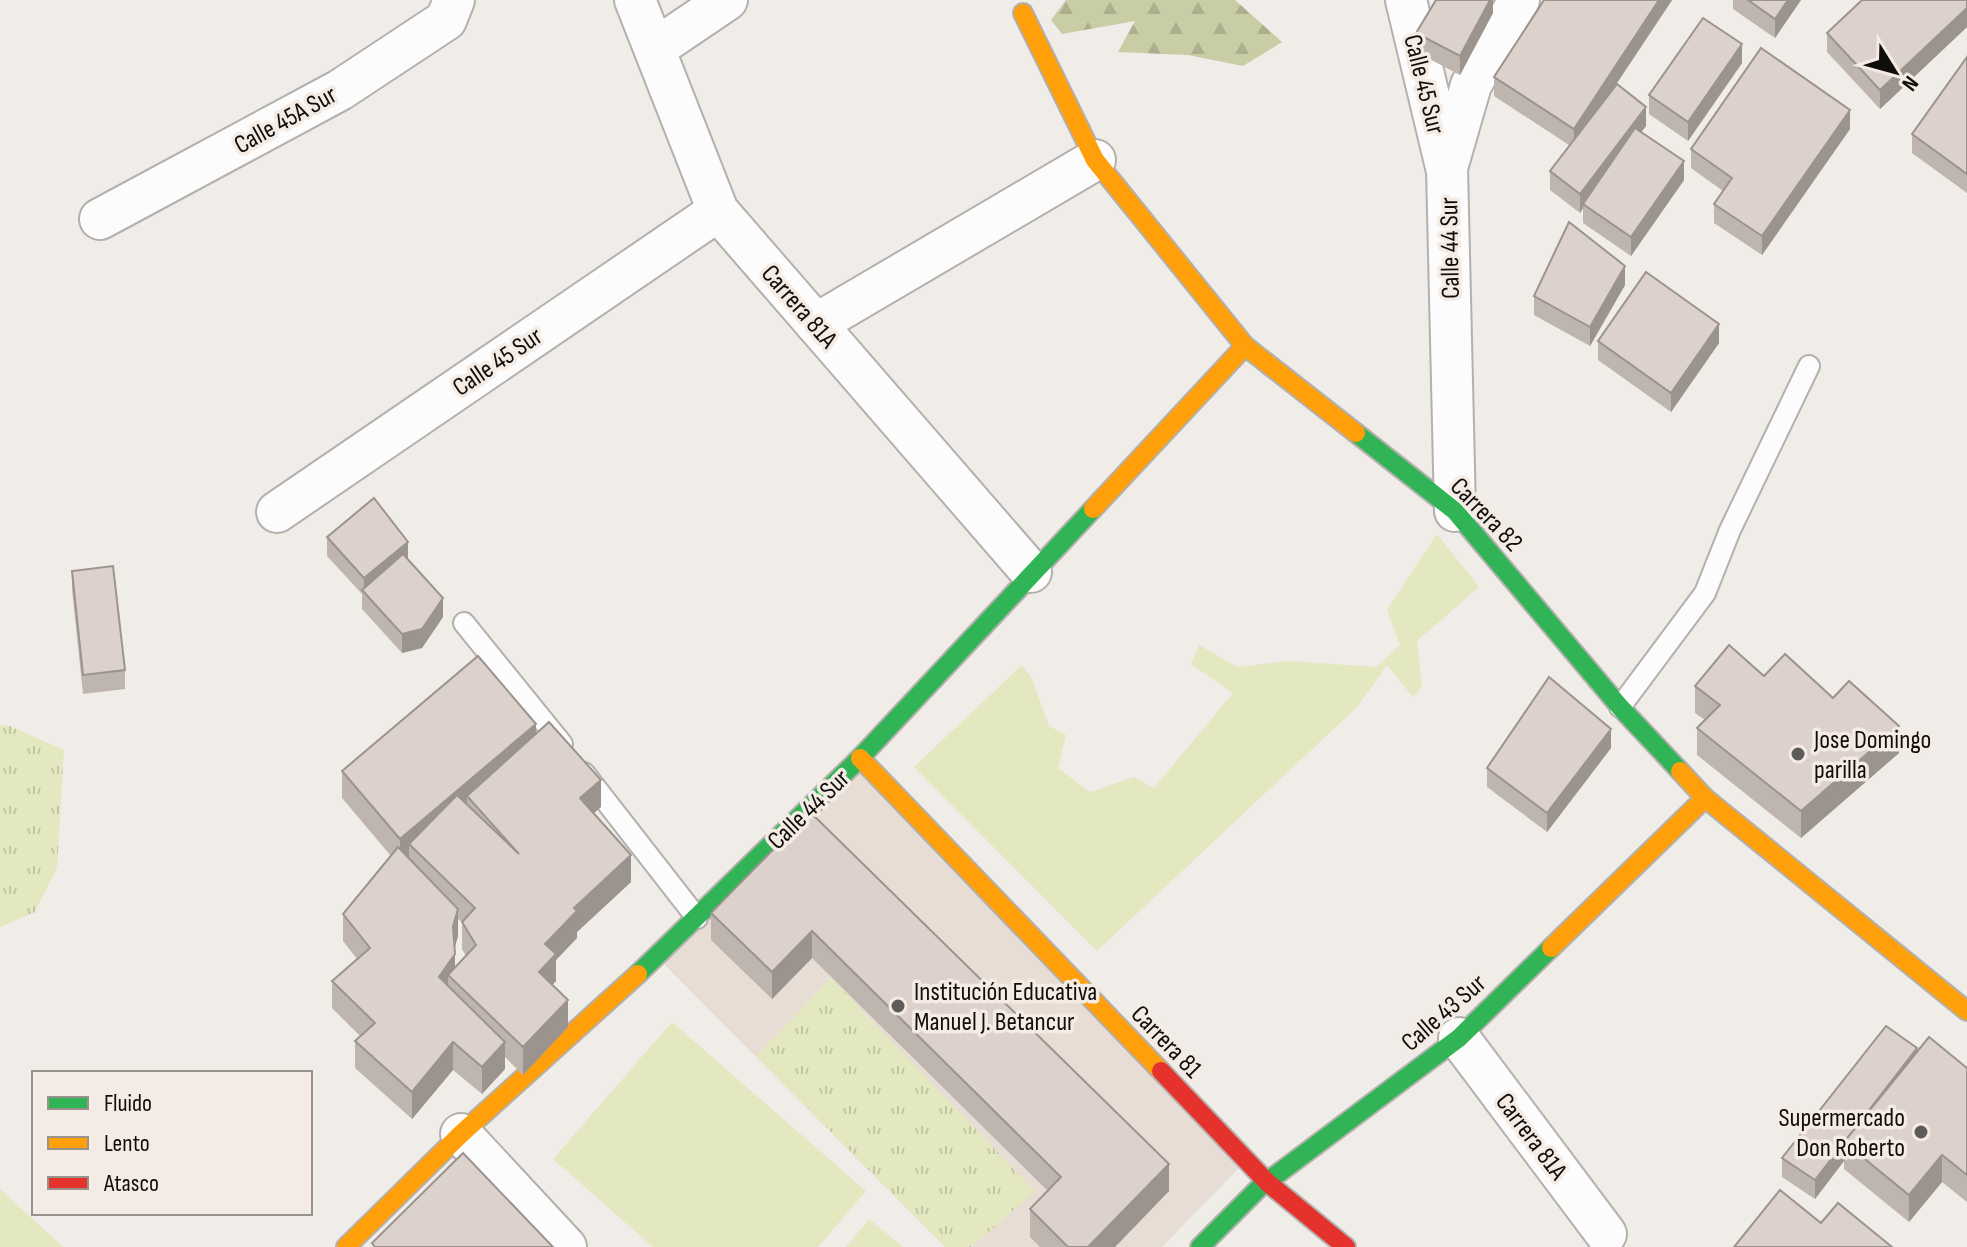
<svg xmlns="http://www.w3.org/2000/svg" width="1967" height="1247" font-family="'Sofia Sans Condensed',sans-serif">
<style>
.built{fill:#e7ddd5}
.grass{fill:#e3e8c0}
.forest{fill:url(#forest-firs)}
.park{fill:url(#park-tufts)}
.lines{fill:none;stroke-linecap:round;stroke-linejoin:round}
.lane-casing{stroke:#b3b0ad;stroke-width:24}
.street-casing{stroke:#b3b0ad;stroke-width:44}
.fast-casing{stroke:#b3b0ad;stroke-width:22}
.slow-casing{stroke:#b3b0ad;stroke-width:22}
.jam-casing{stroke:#b3b0ad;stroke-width:22}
.lane{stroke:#fdfcfc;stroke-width:20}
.street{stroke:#fdfcfc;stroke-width:40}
.fast{stroke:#30b455;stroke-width:18}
.slow{stroke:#ff9f0a;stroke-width:18}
.jam{stroke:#e5322d;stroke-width:18}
.wall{fill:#beb5af;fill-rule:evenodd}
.shaded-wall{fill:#9b938e}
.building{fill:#ddd2cb;stroke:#9b938e;stroke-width:2}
.poi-dot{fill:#5e5c58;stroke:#f4ebe4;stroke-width:3}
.labels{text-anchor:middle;stroke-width:7;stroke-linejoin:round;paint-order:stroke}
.street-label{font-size:26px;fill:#100e0b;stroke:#f4ebe4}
.poi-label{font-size:26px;fill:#100e0b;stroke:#f4ebe4;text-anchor:start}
</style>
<defs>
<pattern id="forest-firs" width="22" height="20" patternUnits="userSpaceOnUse" patternTransform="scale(2)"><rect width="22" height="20" fill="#c8cda5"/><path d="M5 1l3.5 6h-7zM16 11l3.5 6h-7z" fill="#abaf8d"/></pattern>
<pattern id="park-tufts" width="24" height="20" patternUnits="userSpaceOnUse" patternTransform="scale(2)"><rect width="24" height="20" fill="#e3e8c0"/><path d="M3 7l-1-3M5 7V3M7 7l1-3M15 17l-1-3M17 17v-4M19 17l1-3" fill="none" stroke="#c2c6a4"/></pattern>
</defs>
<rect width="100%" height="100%" fill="#f0ece8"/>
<polygon class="built" points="860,758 1240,1167 1162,1247 945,1247 657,957"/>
<g class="grass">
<polygon points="1437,534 1479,587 1417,641 1422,686 1413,697 1387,665 1357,707 1097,951 914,767 1022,665 1032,679 1049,726 1066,735 1058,768 1090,792 1134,777 1154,788 1233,693 1191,664 1199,645 1237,667 1289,661 1376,667 1400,645 1387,610"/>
<polygon points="672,1022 866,1191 818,1247 653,1247 553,1159"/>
<polygon points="0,1189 63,1247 0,1247"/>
<polygon points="869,1219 903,1247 846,1247"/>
</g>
<polygon class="forest" points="1066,0 1235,0 1282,42 1243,66 1188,55 1118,52 1135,21 1062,34 1051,20"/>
<g class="park">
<polygon points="7,725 64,750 57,868 35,912 0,927 0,726"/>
<polygon points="831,978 1035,1191 972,1247 945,1247 756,1056"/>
</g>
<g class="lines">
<g class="lane-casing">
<g id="lane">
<polyline points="464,623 562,744"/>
<polyline points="1620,707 1705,593 1730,530 1809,366"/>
<polyline points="584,773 697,918"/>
</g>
</g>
<g class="street-casing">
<g id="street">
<polyline points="635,0 718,211 1031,572"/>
<polyline points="1406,0 1446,167"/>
<polyline points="656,48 727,0"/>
<polyline points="100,219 340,90 446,20 454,0"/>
<polyline points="816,324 1095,160"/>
<polyline points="1455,511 1447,168 1471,85 1519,0"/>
<polyline points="277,512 718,211"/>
<polyline points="1459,1038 1606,1234"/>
<polyline points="461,1134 566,1247"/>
</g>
</g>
<g class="fast-casing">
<g id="fast">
<polyline points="1356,433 1455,511 1620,707 1680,771"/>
<polyline points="638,974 860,758 1093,509"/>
<polyline points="1200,1247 1260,1187 1459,1038 1551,948"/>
</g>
</g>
<g class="slow-casing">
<g id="slow">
<polyline points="1023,13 1095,160 1245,346 1356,433"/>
<polyline points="1093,509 1245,346"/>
<polyline points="860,758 1161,1071"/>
<polyline points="1680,771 1705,798 1967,1011"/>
<polyline points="1551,948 1705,798"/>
<polyline points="346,1247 461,1134 638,974"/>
</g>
</g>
<g class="jam-casing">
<polyline id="jam" points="1161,1071 1268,1183 1346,1247"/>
</g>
<use href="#lane" class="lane"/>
<use href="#street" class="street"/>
<use href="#fast" class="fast"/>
<use href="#slow" class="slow"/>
<use href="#jam" class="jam"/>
</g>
<g class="wall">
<polygon points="1490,0 1493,0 1493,13 1460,75 1416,52 1416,33"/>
<polygon points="1544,0 1672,0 1613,89 1646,126 1641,132 1684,180 1631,256 1583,223 1583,208 1580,213 1550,190 1550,171 1569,145 1494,96 1494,77"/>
<polygon points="1733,0 1801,0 1775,38 1733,9"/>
<polygon points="1967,0 1967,27 1880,109 1827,52 1827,33"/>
<polygon points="1967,57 1967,193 1912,153 1912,134"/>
<polygon points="1742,63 1688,141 1649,114 1649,95"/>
<polygon points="1850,129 1762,255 1714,223 1714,204 1723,191 1691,168 1691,149"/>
<polygon points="1625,285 1590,346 1534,315 1534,296"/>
<polygon points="1598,341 1719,343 1671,412 1598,360"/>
<polygon points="327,537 408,560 443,617 422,648 402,653 362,609 362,594 327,556"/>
<polygon points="72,571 125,670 125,689 83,694 72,590"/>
<polygon points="1764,676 1833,698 1899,753 1801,838 1697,755 1697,728 1705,720 1695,713 1695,686"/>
<path d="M536,734L601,807L594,813L631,882L577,932V938L556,960V981L552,985L568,1027L523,1075L505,1057V1069L482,1094L453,1070L412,1119L355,1068V1041L360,1036L332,1008V981L357,959L343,941V914L391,856L342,798V771ZM458,919L462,922V949L466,956L455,968L454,950L458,936Z"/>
<polygon points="1611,748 1547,832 1487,787 1487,768"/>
<polygon points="810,812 1169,1191 1115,1247 1040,1247 1030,1237 1030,1209 1048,1191 812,958 772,999 711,940 711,913"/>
<polygon points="1917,1052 1967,1068 1967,1202 1942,1182 1909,1222 1844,1169 1844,1161 1815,1199 1782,1177 1782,1158"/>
</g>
<g class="shaded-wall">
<polygon points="1490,0 1493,0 1493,13 1460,75 1460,56"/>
<polygon points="1659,0 1672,0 1574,148 1574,129"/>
<polygon points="1788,0 1801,0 1775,38 1775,19"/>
<polygon points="1967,8 1967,27 1880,109 1880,90"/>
<polygon points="1742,44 1742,63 1688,141 1688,122"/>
<polygon points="1646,107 1646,126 1585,205 1583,204 1583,208 1580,213 1580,194"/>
<polygon points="1850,110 1850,129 1762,255 1762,236"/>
<polygon points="1684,161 1684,180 1631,256 1631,237"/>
<polygon points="1625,266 1625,285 1590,346 1590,327"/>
<polygon points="1719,324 1719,343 1671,412 1671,393"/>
<polygon points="408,542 408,561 364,592 364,578"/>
<polygon points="443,598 443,617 422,648 402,653 402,634"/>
<polygon points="536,724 536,751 467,796 467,809 409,844 409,859 400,866 400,839"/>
<polygon points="1899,726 1899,753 1801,838 1801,811"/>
<polygon points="1611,729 1611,748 1547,832 1547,813"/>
<polygon points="601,780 601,807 580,825 580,798"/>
<polygon points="631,855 631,882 577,932 577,938 556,960 556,981 539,999 539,972 545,944 574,908"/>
<polygon points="458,909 458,936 453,953 453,926"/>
<polygon points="812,931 812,958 772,999 772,972"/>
<polygon points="455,954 455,981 448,975 448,991 439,977"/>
<polygon points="568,1000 568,1027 523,1075 523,1047"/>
<polygon points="453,1042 453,1070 412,1119 412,1092"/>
<polygon points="505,1042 505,1069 482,1094 482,1067"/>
<polygon points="1917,1048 1917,1067 1844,1142"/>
<polygon points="1844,1142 1844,1161 1815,1199 1815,1180"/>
<polygon points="1942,1155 1942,1182 1909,1222 1909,1195"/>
<polygon points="1169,1164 1169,1191 1115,1247 1088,1247"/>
</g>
<g class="building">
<polygon points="1436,0 1490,0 1460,56 1416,33"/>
<polygon points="1544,0 1659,0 1574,129 1494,77"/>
<polygon points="1748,0 1788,0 1775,19"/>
<polygon points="1862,0 1967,0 1967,8 1880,90 1827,33"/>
<polygon points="1703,18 1742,44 1688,122 1649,95"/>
<polygon points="1761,48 1850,110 1762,236 1714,204 1732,178 1691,149"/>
<polygon points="1967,57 1967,174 1912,134"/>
<polygon points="1617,84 1646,107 1580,194 1550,171"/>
<polygon points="1635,128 1684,161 1631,237 1583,204"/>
<polygon points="1569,222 1625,266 1590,327 1534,296"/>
<polygon points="1646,272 1719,324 1671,393 1598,341"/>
<polygon points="374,498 408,542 364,578 327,537"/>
<polygon points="403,554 443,598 422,629 402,634 362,590"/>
<polygon points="113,566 125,670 83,675 72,571"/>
<polygon points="1729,645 1764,676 1785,654 1833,698 1849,681 1899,726 1801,811 1697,728 1720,705 1695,686"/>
<polygon points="478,656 536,724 400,839 342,771"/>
<polygon points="1549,677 1611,729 1547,813 1487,768"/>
<polygon points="549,722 601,780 580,798 631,855 574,908 577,911 545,944 556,954 539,972 568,1000 523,1047 448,975 476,945 462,922 475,908 409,844 457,795 519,854 467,796"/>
<polygon points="810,812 1169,1164 1088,1247 1068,1247 1030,1209 1061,1177 812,931 772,972 711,913"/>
<polygon points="398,847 458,909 453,926 455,954 439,977 505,1042 482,1067 453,1042 412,1092 355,1041 375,1023 332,981 370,948 343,914"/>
<polygon points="1886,1026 1917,1048 1815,1180 1782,1158"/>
<polygon points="1929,1037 1967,1068 1967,1175 1942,1155 1909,1195 1844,1142"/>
<polygon points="463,1153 553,1247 375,1247 372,1243"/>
<polygon points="1780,1190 1821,1223 1838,1203 1892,1247 1734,1247"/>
</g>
<g class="poi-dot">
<circle cx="1798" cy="754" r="8"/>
<circle cx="898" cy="1006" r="8"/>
<circle cx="1921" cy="1132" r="8"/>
</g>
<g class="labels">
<g class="street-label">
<text transform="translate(1425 84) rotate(76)" y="9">Calle 45 Sur</text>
<text transform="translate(285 119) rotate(-29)" y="9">Calle 45A Sur</text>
<text transform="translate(1449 248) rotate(-91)" y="9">Calle 44 Sur</text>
<text transform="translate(800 306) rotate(49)" y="9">Carrera 81A</text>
<text transform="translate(497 361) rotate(-34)" y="9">Calle 45 Sur</text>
<text transform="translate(1487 514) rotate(46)" y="9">Carrera 82</text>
<text transform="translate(808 809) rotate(-44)" y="9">Calle 44 Sur</text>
<text transform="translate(1443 1012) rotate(-41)" y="9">Calle 43 Sur</text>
<text transform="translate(1167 1041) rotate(46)" y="9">Carrera 81</text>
<text transform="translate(1532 1136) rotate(53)" y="9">Carrera 81A</text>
</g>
<g class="poi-label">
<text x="1814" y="748">Jose Domingo<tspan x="1814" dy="30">parilla</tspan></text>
<text x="914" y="1000">Institución Educativa<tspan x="914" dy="30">Manuel J. Betancur</tspan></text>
<text x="1905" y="1126" text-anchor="end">Supermercado<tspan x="1905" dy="30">Don Roberto</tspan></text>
</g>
</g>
<rect x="32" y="1071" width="280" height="144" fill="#f4ebe4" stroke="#99938d" stroke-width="2"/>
<rect x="48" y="1097" width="40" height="12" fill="#30b455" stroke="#99938d" stroke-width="2"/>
<text x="104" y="1111" font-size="24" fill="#100e0b">Fluido</text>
<rect x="48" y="1137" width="40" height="12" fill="#ff9f0a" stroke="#99938d" stroke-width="2"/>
<text x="104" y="1151" font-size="24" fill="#100e0b">Lento</text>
<rect x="48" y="1177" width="40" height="12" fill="#e5322d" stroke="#99938d" stroke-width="2"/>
<text x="104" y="1191" font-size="24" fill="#100e0b">Atasco</text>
<g transform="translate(1895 72) rotate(127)" stroke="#f4ebe4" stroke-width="6" paint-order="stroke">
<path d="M0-6L14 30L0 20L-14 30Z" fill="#100e0b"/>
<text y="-12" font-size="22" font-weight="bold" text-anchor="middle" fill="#100e0b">N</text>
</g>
</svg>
